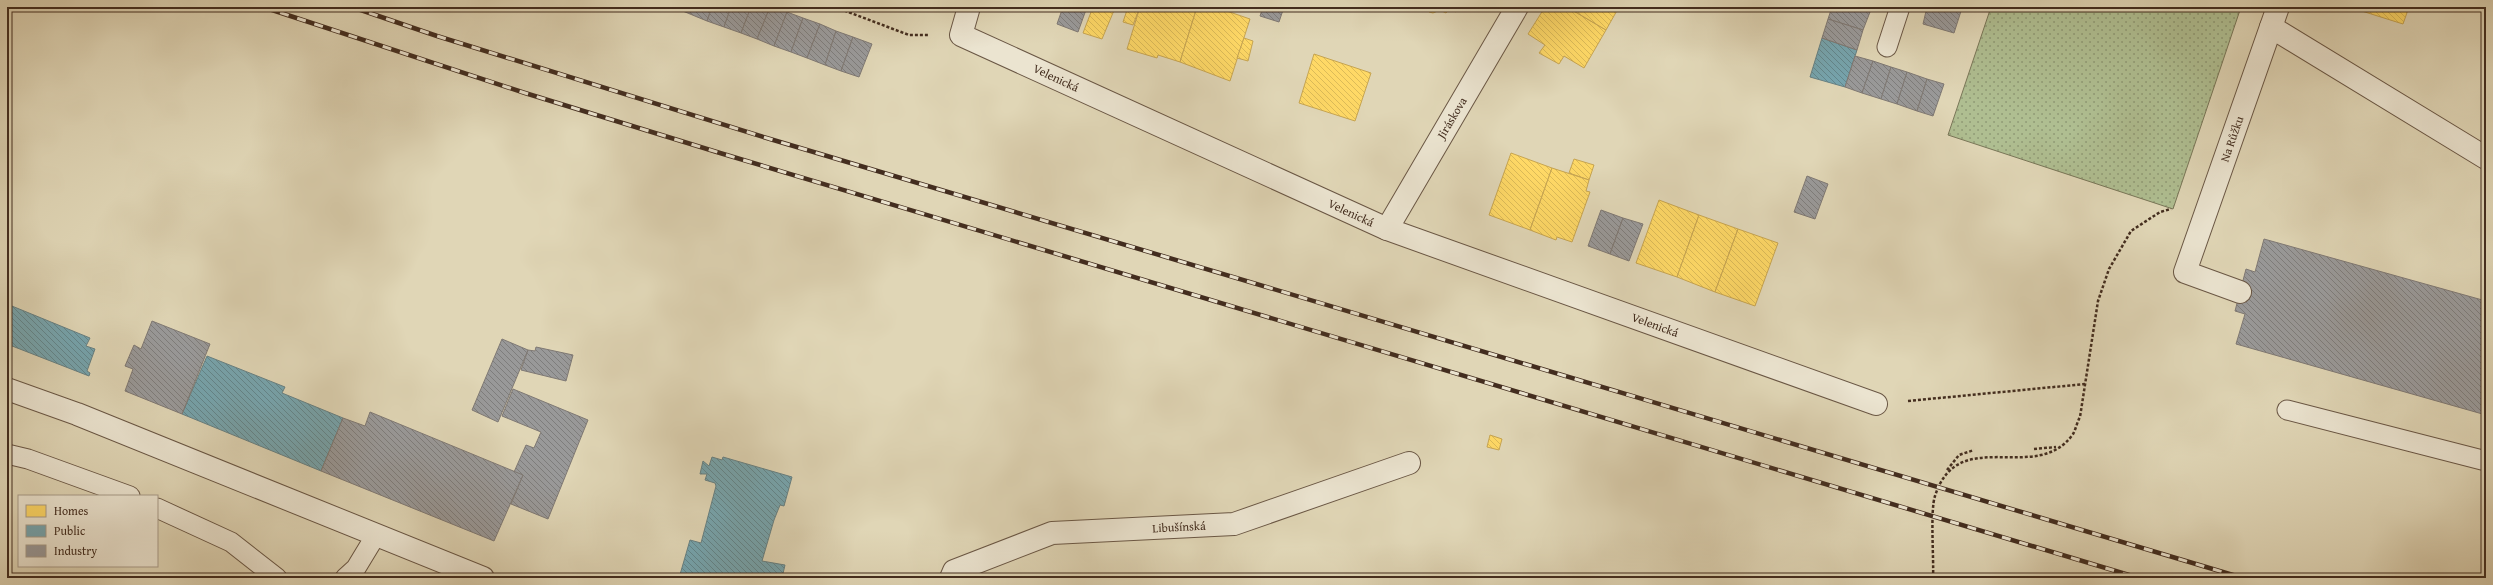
<svg xmlns="http://www.w3.org/2000/svg" width="2493" height="585" font-family="'Gentium Book Plus',serif">
<style>
.garden{fill:url(#garden-dots);stroke:#797658}
.homes{fill:url(#homes-back-hatch);stroke:#c7a551}
.public{fill:url(#public-back-hatch);stroke:#678184}
.industry{fill:url(#industry-back-hatch);stroke:#7f7974}
.lines{fill:none;stroke-linecap:round;stroke-linejoin:round}
.lane-casing{stroke:#6a5745;stroke-width:21}
.street-casing{stroke:#6a5745;stroke-width:24}
.path{stroke:#432d1f;stroke-width:2.5;stroke-dasharray:3 2;stroke-linecap:butt}
.lane{stroke:#ebe4d0;stroke-width:19}
.street{stroke:#ebe4d0;stroke-width:22}
.rail-casing{stroke:#432d1f;stroke-width:4.5}
.rail{stroke:#ebe4d0;stroke-width:3;stroke-dasharray:9;stroke-linecap:butt}
.labels{text-anchor:middle;stroke-width:4;stroke-linejoin:round;paint-order:stroke}
.street-label{font-size:12px;fill:#432d1f;stroke:#ebe4d0}
</style>
<defs>
<pattern id="garden-dots" width="8" height="8" patternUnits="userSpaceOnUse"><rect width="8" height="8" fill="#afbe91"/><path d="M2 2h.1M6 6h.1" fill="none" stroke="#909b76" stroke-width="1.8" stroke-linecap="round"/></pattern>
<pattern id="homes-back-hatch" width="6" height="6" patternUnits="userSpaceOnUse"><rect width="6" height="6" fill="#ffd966"/><path d="M-1 5l2 2M0 0l6 6M5-1l2 2" fill="none" stroke="#dcbb58"/></pattern>
<pattern id="public-back-hatch" width="6" height="6" patternUnits="userSpaceOnUse"><rect width="6" height="6" fill="#76a5af"/><path d="M-1 5l2 2M0 0l6 6M5-1l2 2" fill="none" stroke="#62878e"/></pattern>
<pattern id="industry-back-hatch" width="6" height="6" patternUnits="userSpaceOnUse"><rect width="6" height="6" fill="#999"/><path d="M-1 5l2 2M0 0l6 6M5-1l2 2" fill="none" stroke="#7e7d7c"/></pattern>
</defs>
<rect width="100%" height="100%" fill="#e0d6b6"/>
<filter id="stains"><feTurbulence type="fractalNoise" baseFrequency=".005" numOctaves="4"/><feColorMatrix values="0 0 0 0 .2 0 0 0 0 .09 0 0 0 0 .02 0 0 0 .5 -.17"/></filter>
<radialGradient id="worn" r=".72"><stop offset=".6" stop-color="#630" stop-opacity="0"/><stop offset="1" stop-color="#630" stop-opacity=".3"/></radialGradient>
<polygon class="garden" points="1991,7 2241,7 2173,209 1948,135"/>
<g class="homes">
<polygon points="1093,7 1115,8 1102,39 1083,33"/>
<polygon points="1128,7 1140,7 1133,25 1123,22"/>
<polygon points="1140,7 1197,7 1180,62 1158,55 1157,58 1127,49"/>
<polygon points="1197,7 1215,7 1250,19 1230,81 1180,62"/>
<polygon points="1424,7 1460,7 1456,12 1450,8 1446,13 1440,10 1433,13 1429,12"/>
<polygon points="1545,7 1567,7 1606,30 1584,68 1564,56 1559,64 1539,53 1545,45 1528,34"/>
<polygon points="1567,7 1619,7 1606,30"/>
<polygon points="2349,7 2409,7 2403,24"/>
<polygon points="1244,38 1253,41 1248,61 1237,58"/>
<polygon points="1314,54 1371,73 1355,121 1299,103"/>
<polygon points="1511,153 1552,168 1530,230 1489,215"/>
<polygon points="1574,159 1594,165 1589,180 1569,173"/>
<polygon points="1552,168 1589,180 1586,191 1590,192 1572,242 1557,237 1556,240 1530,230"/>
<polygon points="1659,200 1699,215 1677,277 1636,263"/>
<polygon points="1699,215 1738,229 1715,292 1677,277"/>
<polygon points="1738,229 1778,243 1755,306 1715,292"/>
<polygon points="1490,435 1502,439 1499,450 1487,447"/>
</g>
<g class="public">
<polygon points="1822,38 1857,50 1845,87 1810,77"/>
<polygon points="7,304 90,338 86,346 95,349 87,371 90,373 89,376 7,344"/>
<polygon points="207,356 285,387 282,393 343,418 321,471 182,414"/>
<polygon points="712,457 722,460 723,457 792,477 784,506 780,505 774,520 762,561 785,565 782,578 679,578 690,540 701,543 716,486 715,483 705,480 707,474 700,474 703,461 709,466"/>
</g>
<g class="industry">
<polygon points="673,7 692,7 690,14"/>
<polygon points="692,7 712,7 707,21 690,14"/>
<polygon points="712,7 731,7 724,27 707,21"/>
<polygon points="731,7 751,7 741,33 724,27"/>
<polygon points="751,7 770,7 757,39 741,33"/>
<polygon points="770,7 787,12 774,46 757,39"/>
<polygon points="1063,7 1087,7 1078,32 1057,24"/>
<polygon points="1263,7 1284,7 1279,22 1260,16"/>
<polygon points="1832,7 1856,7 1870,12 1863,30 1828,19"/>
<polygon points="1856,7 1871,7 1870,12"/>
<polygon points="1927,7 1962,8 1954,33 1923,24"/>
<polygon points="787,12 803,18 791,52 774,46"/>
<polygon points="803,18 820,24 807,58 791,52"/>
<polygon points="1828,19 1863,30 1857,50 1822,38"/>
<polygon points="820,24 836,31 825,65 807,58"/>
<polygon points="836,31 853,37 841,71 825,65"/>
<polygon points="853,37 872,44 859,77 841,71"/>
<polygon points="1855,56 1873,61 1862,93 1845,87"/>
<polygon points="1873,61 1891,67 1881,99 1862,93"/>
<polygon points="1891,67 1907,72 1897,104 1881,99"/>
<polygon points="1907,72 1927,79 1917,111 1897,104"/>
<polygon points="1927,79 1944,84 1933,116 1917,111"/>
<polygon points="1807,176 1828,184 1815,219 1794,212"/>
<polygon points="1601,210 1623,218 1610,254 1588,246"/>
<polygon points="1623,218 1643,224 1629,261 1610,254"/>
<polygon points="2264,239 2486,301 2486,415 2236,344 2245,314 2235,311 2246,269 2255,272"/>
<polygon points="152,321 210,344 182,414 125,391 133,369 125,366 134,345 141,349"/>
<polygon points="502,339 528,350 498,422 472,410"/>
<polygon points="536,347 573,355 566,381 521,370 528,350 535,351"/>
<polygon points="513,389 588,420 548,519 511,504 523,475 514,472 526,445 534,448 541,432 502,416"/>
<polygon points="370,412 523,475 494,541 321,471 343,418 365,426"/>
</g>
<g class="lines">
<g class="lane-casing">
<g id="lane">
<polyline points="1887,47 1900,7"/>
<polyline points="2287,410 2486,461"/>
<polyline points="7,454 28,459 130,496"/>
<polyline points="157,508 231,542 277,578"/>
<polyline points="345,578 356,568 376,535"/>
</g>
</g>
<g class="street-casing">
<g id="street">
<polyline points="969,7 961,35 1387,229 1876,404"/>
<polyline points="2271,27 2486,158"/>
<polyline points="1387,229 1517,7"/>
<polyline points="2240,292 2185,272 2278,7"/>
<polyline points="7,389 77,414 483,578"/>
<polyline points="951,578 954,571 1052,533 1234,524 1409,463"/>
</g>
</g>
<g class="path">
<polyline points="835,7 909,35 928,35"/>
<polyline points="1908,401 2085,384"/>
<polyline points="2034,449 2056,447"/>
<polyline points="1947,470 1959,455 1974,450"/>
<path d="M1933,578C1934,559 1930,511 1935,496C1958,423 2037,486 2073,434C2076,429 2077,422 2080,417L2098,301L2109,269L2131,231L2160,212L2171,209"/>
</g>
<use href="#lane" class="lane"/>
<use href="#street" class="street"/>
<g class="rail-casing">
<g id="rail">
<polyline points="263,7 525,93 720,153 2139,578"/>
<polyline points="352,7 437,36 770,139 2243,578"/>
</g>
</g>
<use href="#rail" class="rail"/>
</g>
<g class="labels">
<g class="street-label">
<text transform="translate(1056 78) rotate(25)" y="4">Velenická</text>
<text transform="translate(1452 118) rotate(-59)" y="4">Jiráskova</text>
<text transform="translate(2232 139) rotate(-71)" y="4">Na Růžku</text>
<text transform="translate(1351 213) rotate(25)" y="4">Velenická</text>
<text transform="translate(1655 325) rotate(20)" y="4">Velenická</text>
<text transform="translate(1179 527) rotate(-3)" y="4">Libušínská</text>
</g>
</g>
<rect width="2493" height="585" fill="none" stroke="#e0d6b6" stroke-width="24"/>
<rect x="8" y="8" width="2477" height="569" fill="none" stroke="#432d1f" stroke-width="2"/>
<rect x="12" y="12" width="2469" height="561" fill="none" stroke="#432d1f"/>
<rect x="18" y="495" width="140" height="72" fill="#ebe4d0" stroke="#a89b89"/>
<rect x="26" y="505" width="20" height="12" fill="#ffd966" stroke="#a89b89"/>
<text x="54" y="515" font-size="12" fill="#432d1f">Homes</text>
<rect x="26" y="525" width="20" height="12" fill="#76a5af" stroke="#a89b89"/>
<text x="54" y="535" font-size="12" fill="#432d1f">Public</text>
<rect x="26" y="545" width="20" height="12" fill="#999999" stroke="#a89b89"/>
<text x="54" y="555" font-size="12" fill="#432d1f">Industry</text>
<rect width="100%" height="100%" filter="url(#stains)"/>
<rect width="100%" height="100%" fill="url(#worn)"/>
</svg>
